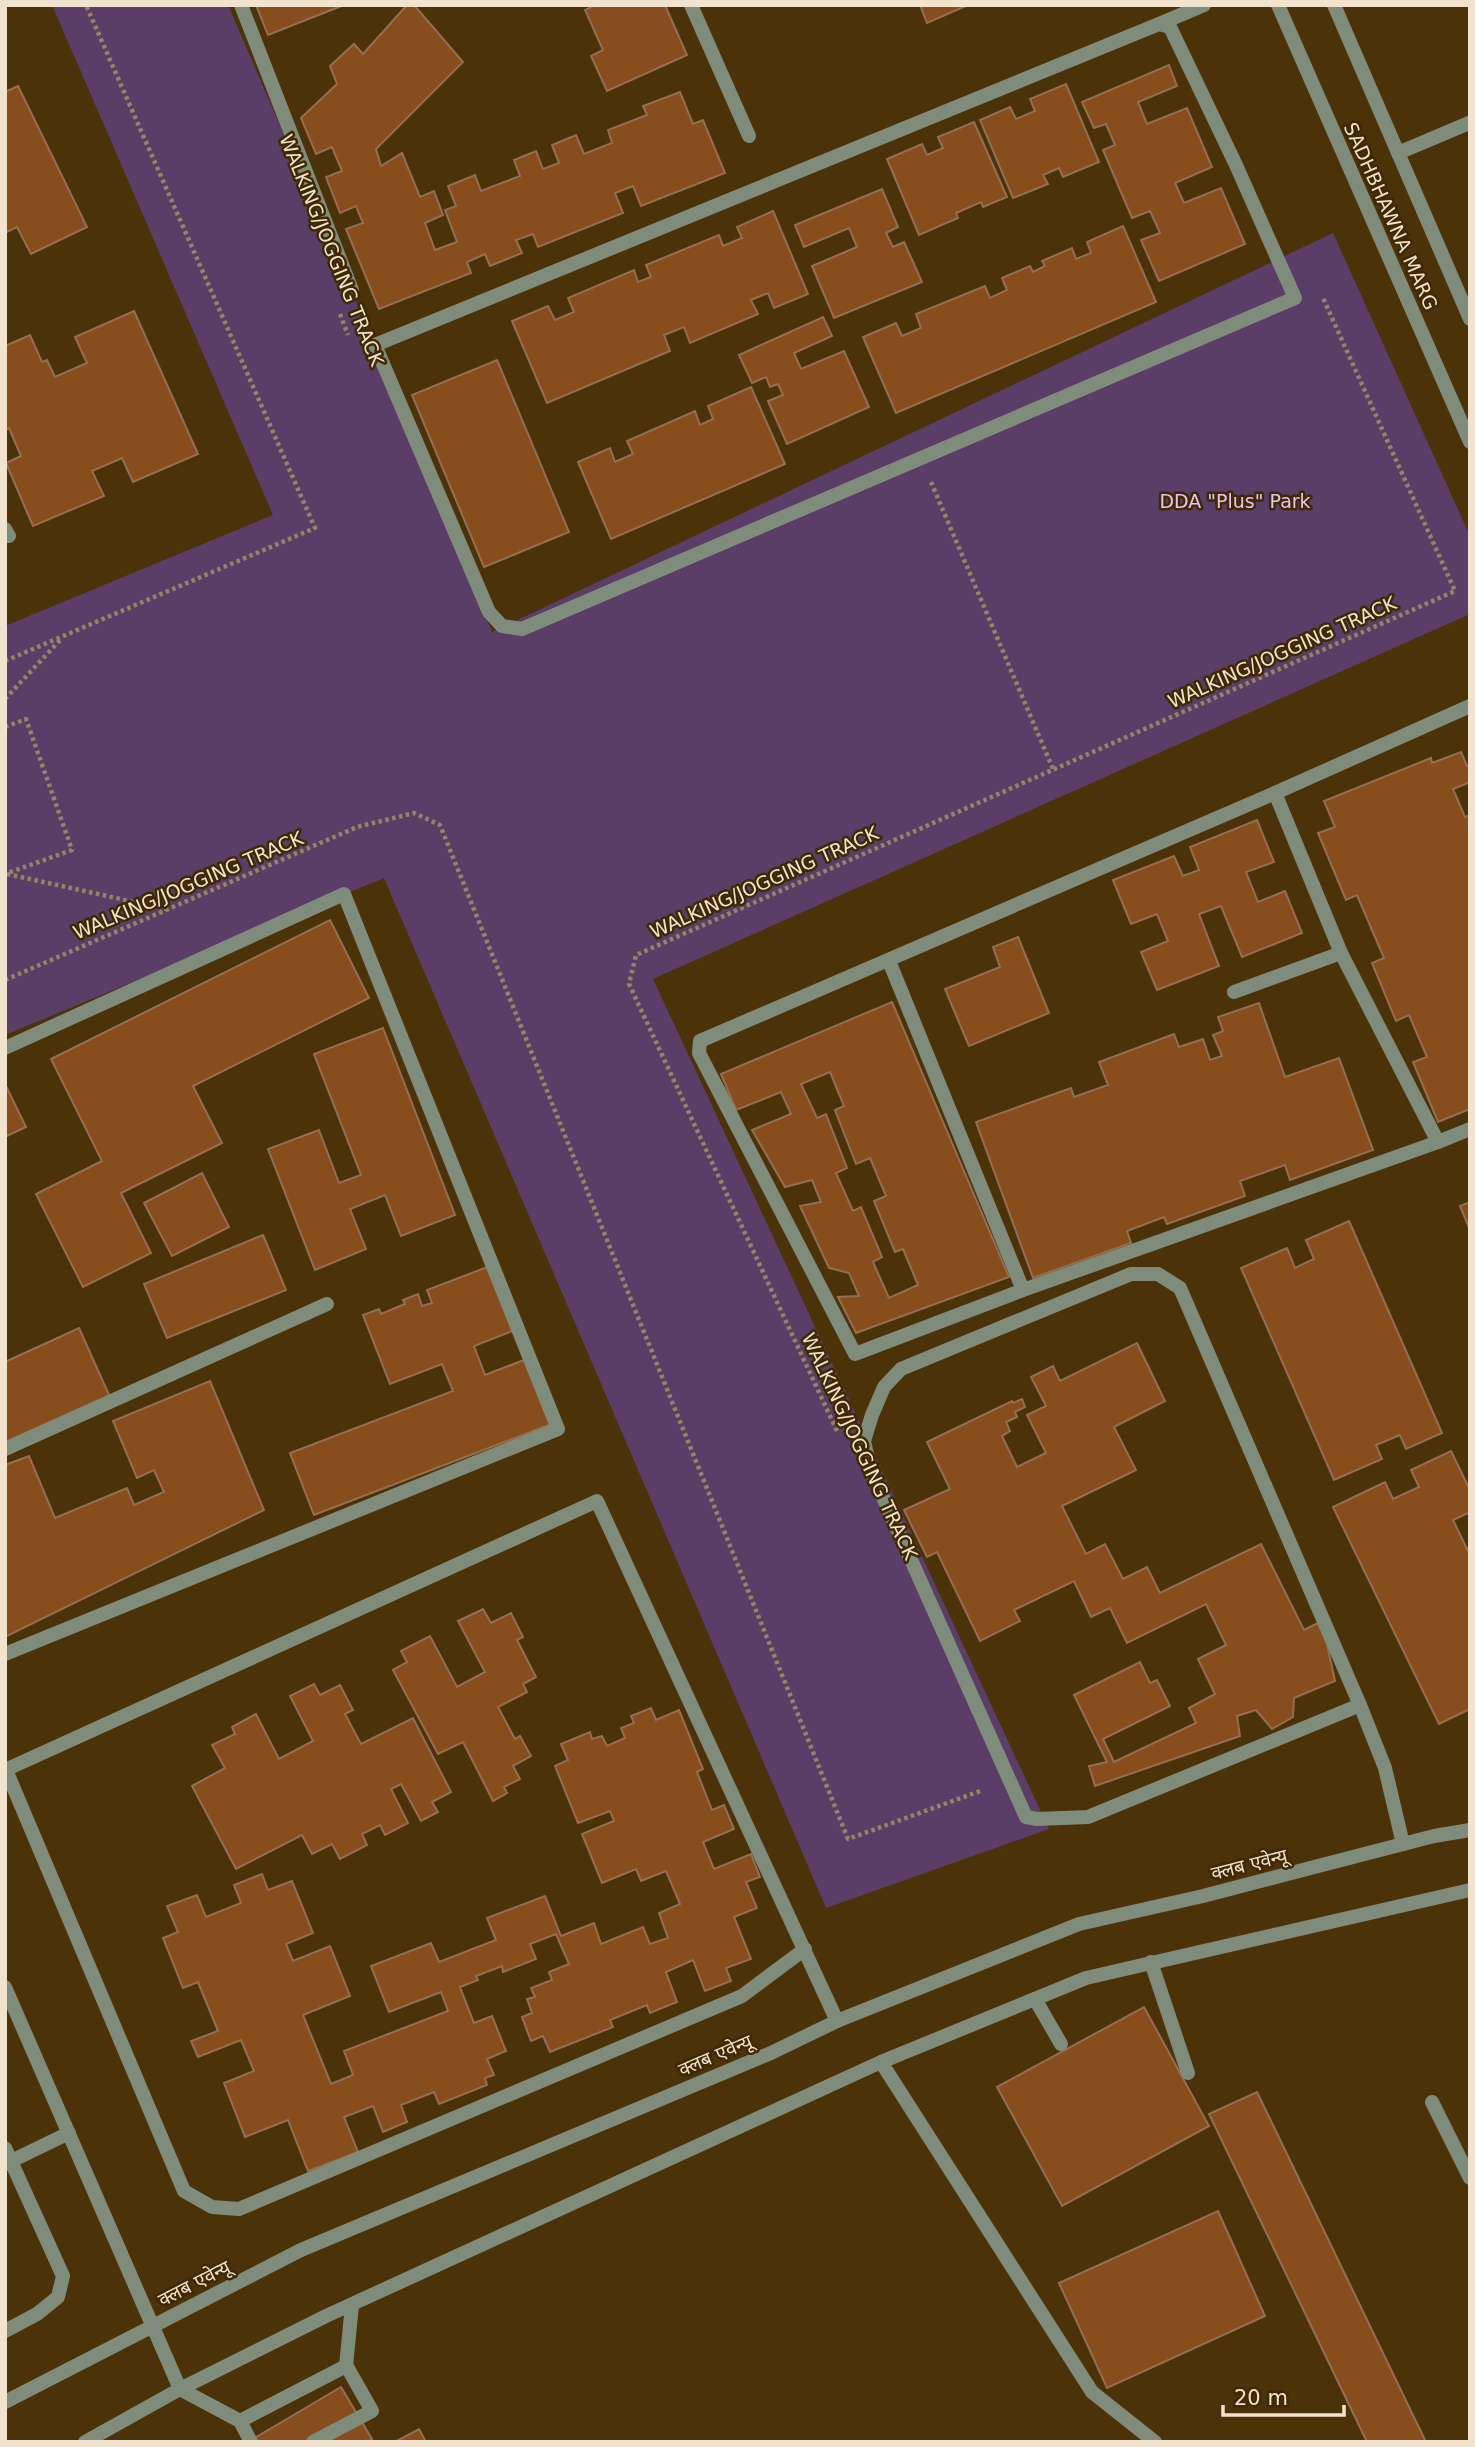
<svg xmlns="http://www.w3.org/2000/svg" width="1475" height="2447" font-family="'DejaVu Sans','Noto Sans Devanagari',sans-serif">
<style>
.green{fill:#5b3e67}
.building{fill:#884d1c;stroke:#966e53;stroke-width:2;fill-rule:evenodd}
.lines{fill:none;stroke-linecap:round;stroke-linejoin:round}
.path{stroke:#988464;stroke-width:4.5;stroke-dasharray:3.5 3.5;stroke-linecap:butt}
.service{stroke:#808c7b;stroke-width:14}
.minor{stroke:#808c7b;stroke-width:14}
.tertiary{stroke:#808c7b;stroke-width:14}
.labels{text-anchor:middle;stroke-width:5;stroke-linejoin:round;paint-order:stroke}
.street-label{font-size:19px;fill:#f2e3ce;stroke:#402800}
.park-label{font-size:19px;fill:#e5c1f4;stroke:#402800}
</style>
<rect width="100%" height="100%" fill="#4b3209"/>
<polygon class="green" points="52,5 228,5 375,345 492,632 1333,233 1470,536 1470,614 653,979 1049,1829 826,1908 384,878 5,1035 5,626 273,515"/>
<g class="building">
<polygon points="256,5 344,5 268,35"/>
<polygon points="407,5 414,5 463,62 376,149 381,166 402,153 420,197 434,191 443,215 425,223 435,250 457,242 445,210 456,206 448,186 475,175 481,191 520,176 514,160 536,151 543,169 559,163 552,145 576,135 584,154 612,143 608,130 647,115 643,106 680,92 693,124 703,120 725,173 641,206 633,186 615,193 623,213 538,247 533,234 516,240 522,253 490,266 485,254 467,262 471,273 379,309 346,229 363,223 356,206 340,213 326,177 342,171 332,147 316,154 301,118 337,84 330,66 354,44 363,54"/>
<polygon points="595,5 665,5 687,55 607,91 591,56 603,50 585,10"/>
<polygon points="920,5 968,5 927,23"/>
<polygon points="1169,65 1177,86 1138,102 1147,124 1187,108 1212,167 1175,183 1184,203 1221,188 1245,244 1159,281 1141,240 1160,233 1150,211 1132,218 1103,150 1115,145 1106,124 1094,128 1082,102"/>
<polygon points="1066,84 1099,162 1063,177 1059,168 1043,175 1048,184 1013,198 980,120 1010,107 1016,119 1035,111 1030,99"/>
<polygon points="18,86 87,227 31,254 17,227 5,233 5,92"/>
<polygon points="974,122 1007,197 983,207 981,202 956,213 958,218 919,235 887,159 922,144 927,155 943,148 938,137"/>
<polygon points="882,189 898,227 886,233 893,247 904,242 922,282 834,318 812,266 857,247 849,228 804,247 795,225"/>
<polygon points="773,211 808,294 774,308 768,293 751,300 758,314 690,343 684,327 664,335 670,351 547,403 512,321 548,306 555,320 574,312 568,298 634,270 638,282 651,277 646,265 719,235 723,246 742,238 737,227"/>
<polygon points="1123,226 1156,302 896,413 863,337 896,323 902,336 921,328 916,314 985,286 990,298 1007,290 1002,278 1030,266 1033,272 1045,266 1042,261 1072,248 1076,259 1091,253 1087,242"/>
<polygon points="134,311 198,454 133,482 122,458 92,471 104,496 33,526 6,463 21,456 9,428 5,430 5,346 30,335 42,362 47,360 55,377 87,363 75,337"/>
<polygon points="823,317 832,336 794,353 801,369 844,351 869,407 787,444 768,401 783,395 778,384 770,387 766,377 752,383 739,355"/>
<polygon points="497,360 569,532 484,567 412,395"/>
<polygon points="751,387 785,464 611,539 578,462 610,448 615,462 633,454 627,441 695,411 700,425 713,419 708,406"/>
<polygon points="1461,752 1467,766 1470,765 1470,782 1453,789 1465,817 1470,815 1470,1109 1438,1122 1413,1062 1427,1057 1409,1015 1396,1021 1372,963 1384,958 1357,895 1346,900 1318,833 1335,827 1324,801 1431,758 1432,763"/>
<polygon points="1257,820 1274,862 1246,872 1258,902 1285,891 1302,933 1242,957 1221,906 1199,914 1219,966 1157,990 1141,952 1168,941 1157,914 1131,924 1113,880 1174,856 1183,876 1199,870 1190,847"/>
<polygon points="330,920 369,998 193,1086 222,1143 121,1193 151,1253 83,1287 36,1194 102,1161 51,1059"/>
<polygon points="1018,937 1049,1013 969,1046 945,989 1000,967 993,947"/>
<path d="M892,1002L1009,1277L856,1333L838,1297L859,1296L849,1273L829,1268L800,1206L821,1202L812,1180L785,1187L752,1130L791,1114L781,1092L736,1110L721,1074ZM830,1072L844,1106L835,1110L856,1164L870,1158L886,1196L874,1201L895,1252L903,1249L918,1285L889,1298L873,1262L882,1257L861,1207L853,1211L836,1173L847,1168L826,1114L817,1118L801,1084Z"/>
<polygon points="1259,1003 1285,1077 1339,1058 1373,1150 1290,1180 1285,1165 1240,1181 1245,1196 1167,1224 1164,1217 1127,1231 1131,1243 1033,1278 976,1122 1071,1088 1074,1097 1108,1085 1099,1062 1174,1034 1179,1047 1203,1039 1210,1060 1222,1056 1213,1035 1223,1031 1218,1017"/>
<polygon points="383,1028 455,1215 401,1236 385,1195 350,1209 366,1249 315,1270 268,1149 319,1130 339,1183 361,1175 314,1054"/>
<polygon points="5,1084 26,1127 5,1137"/>
<polygon points="202,1173 229,1227 172,1256 144,1203"/>
<polygon points="1470,1202 1470,1230 1460,1206"/>
<polygon points="1349,1221 1442,1433 1406,1449 1400,1435 1376,1445 1382,1459 1334,1480 1241,1268 1287,1248 1295,1268 1314,1259 1306,1240"/>
<polygon points="263,1235 286,1290 167,1338 144,1284"/>
<polygon points="490,1266 515,1330 474,1346 485,1375 529,1358 554,1423 314,1515 290,1453 453,1391 442,1364 390,1384 363,1315 379,1309 381,1314 405,1304 403,1300 418,1294 422,1306 432,1303 427,1290"/>
<polygon points="79,1328 110,1397 5,1444 5,1362"/>
<polygon points="1137,1343 1165,1401 1114,1427 1136,1470 1062,1506 1086,1554 1105,1544 1123,1579 1147,1567 1160,1593 1261,1544 1304,1630 1322,1621 1335,1681 1294,1698 1293,1717 1272,1729 1256,1710 1237,1716 1240,1736 1095,1786 1089,1766 1107,1762 1074,1695 1140,1662 1150,1683 1157,1680 1170,1706 1103,1739 1114,1762 1196,1723 1189,1708 1215,1694 1198,1659 1226,1645 1206,1604 1127,1643 1110,1608 1091,1617 1074,1581 1014,1610 1020,1621 980,1641 937,1552 927,1557 904,1510 950,1489 927,1442 1012,1401 1013,1403 1022,1399 1025,1407 1015,1412 1017,1417 1006,1422 1010,1431 1002,1436 1017,1467 1046,1453 1027,1415 1046,1406 1031,1377 1053,1366 1060,1381"/>
<polygon points="210,1381 264,1510 5,1637 5,1465 29,1456 55,1518 127,1488 134,1505 164,1492 154,1470 137,1478 113,1421"/>
<polygon points="1451,1451 1470,1490 1470,1512 1453,1520 1470,1555 1470,1709 1439,1724 1333,1507 1385,1482 1393,1499 1419,1487 1411,1470"/>
<polygon points="483,1609 491,1623 511,1613 523,1637 517,1640 536,1677 523,1684 527,1692 498,1707 515,1739 520,1736 531,1756 513,1766 520,1779 504,1787 507,1793 493,1801 463,1742 438,1754 393,1670 407,1662 401,1651 430,1636 457,1687 485,1672 458,1621"/>
<polygon points="314,1684 320,1695 340,1685 353,1710 345,1714 361,1744 413,1718 451,1792 432,1802 438,1812 421,1821 401,1784 391,1789 408,1823 385,1835 380,1825 362,1834 367,1845 340,1859 332,1844 312,1854 302,1835 236,1869 192,1786 225,1768 212,1745 235,1734 232,1727 256,1714 279,1759 313,1741 290,1696"/>
<polygon points="651,1708 656,1720 679,1710 703,1769 697,1772 712,1810 724,1805 734,1829 703,1842 714,1869 751,1854 760,1877 746,1882 757,1908 734,1917 751,1959 726,1968 731,1981 705,1991 693,1960 666,1972 677,2002 650,2013 647,2005 610,2020 613,2027 550,2052 543,2036 531,2041 522,2017 532,2013 527,1999 535,1997 531,1988 552,1980 549,1972 569,1964 556,1934 530,1944 536,1959 503,1972 502,1966 476,1976 478,1980 460,1987 474,2023 492,2016 506,2051 487,2059 494,2075 485,2078 487,2085 439,2104 434,2092 401,2105 407,2122 383,2132 373,2106 344,2117 358,2152 308,2171 288,2120 245,2137 224,2083 254,2071 241,2040 198,2057 191,2041 218,2031 198,1982 183,1988 163,1938 178,1932 167,1906 197,1895 206,1917 241,1903 234,1885 262,1874 268,1890 292,1881 313,1933 286,1944 293,1961 330,1946 350,1996 303,2015 331,2084 353,2075 344,2051 448,2011 441,1992 389,2012 371,1966 431,1943 439,1962 496,1940 487,1918 545,1896 561,1936 594,1923 601,1944 643,1927 650,1944 668,1938 659,1913 680,1904 666,1871 641,1881 636,1869 602,1883 582,1834 614,1821 610,1811 578,1823 555,1766 568,1760 561,1744 590,1732 592,1739 602,1736 607,1746 625,1738 621,1728 634,1723 631,1716"/>
<polygon points="1144,2007 1209,2126 1062,2206 997,2087"/>
<polygon points="1257,2092 1426,2442 1367,2442 1209,2114"/>
<polygon points="1218,2211 1265,2316 1107,2388 1059,2283"/>
<polygon points="341,2387 372,2439 367,2442 248,2442"/>
<polygon points="419,2429 426,2442 395,2442"/>
</g>
<g class="lines">
<g class="path">
<polyline points="340,314 348,335"/>
<polyline points="931,482 1053,769"/>
<polyline points="5,661 315,528 86,5"/>
<polyline points="5,699 61,639"/>
<polyline points="5,727 26,719 72,850 5,874"/>
<polyline points="7,874 166,909"/>
<polyline points="5,980 357,827 414,813 440,825 848,1839 983,1790"/>
<polyline points="837,1431 629,984 636,955 1455,591 1323,298"/>
</g>
<g class="service">
<polygon points="1159,24 1170,27 1236,165 1295,298 522,629 502,626 489,612 375,345"/>
<polyline points="1159,24 1204,5"/>
<polyline points="1398,153 1469,123"/>
<polyline points="1151,1962 1188,2073"/>
<polyline points="1035,1999 1061,2044"/>
<polyline points="881,2062 1092,2392 1155,2442"/>
<polyline points="1432,2102 1470,2178"/>
<polyline points="180,2389 240,2421 346,2366 352,2305"/>
<polyline points="240,2421 251,2442"/>
<polyline points="313,2442 372,2411 346,2365"/>
</g>
<g class="minor">
<polyline points="241,5 352,290"/>
<polyline points="691,5 749,136"/>
<polyline points="1469,123 1470,123"/>
<polyline points="5,529 9,536"/>
<polyline points="1470,706 1275,793 700,1041 699,1053 855,1354 1023,1290 1438,1142 1470,1129"/>
<polyline points="1275,793 1341,953 1438,1142"/>
<polyline points="889,961 1023,1290"/>
<polyline points="1234,992 1341,953"/>
<polyline points="5,1048 344,894 558,1429 5,1654"/>
<polyline points="5,1449 327,1304"/>
<polyline points="1360,1705 1088,1817 1037,1819 1026,1817 870,1468 864,1441 872,1415 884,1387 901,1369 1131,1274 1158,1274 1180,1288 1360,1705 1385,1768 1403,1844"/>
<polyline points="5,1770 597,1501 837,2021"/>
<polyline points="6,1770 184,2191 212,2207 239,2209 742,1996 805,1949"/>
<polyline points="5,1987 180,2389"/>
<polyline points="5,2148 63,2276 58,2297 37,2314 5,2331"/>
<polyline points="5,2164 69,2133"/>
</g>
<g class="tertiary">
<polyline points="1278,5 1470,442"/>
<polyline points="1334,5 1470,319"/>
<polyline points="5,2402 301,2250 771,2053 837,2021 1079,1924 1203,1896 1434,1836 1470,1830"/>
<polyline points="85,2442 180,2389 326,2316 881,2062 1086,1978 1470,1890"/>
</g>
</g>
<g class="labels">
<g class="street-label">
<text transform="translate(1391 216) rotate(66)" y="7">SADHBHAWNA MARG</text>
<text transform="translate(332 250) rotate(68)" y="7">WALKING/JOGGING TRACK</text>
<text transform="translate(1282 652) rotate(-24)" y="7">WALKING/JOGGING TRACK</text>
<text transform="translate(764 882) rotate(-24)" y="7">WALKING/JOGGING TRACK</text>
<text transform="translate(188 885) rotate(-23)" y="7">WALKING/JOGGING TRACK</text>
<text transform="translate(860 1446) rotate(65)" y="7">WALKING/JOGGING TRACK</text>
<text transform="translate(1249 1864) rotate(-14)" y="7">क्लब एवेन्यू</text>
<text transform="translate(715 2055) rotate(-23)" y="7">क्लब एवेन्यू</text>
<text transform="translate(194 2283) rotate(-27)" y="7">क्लब एवेन्यू</text>
</g>
<g class="park-label">
<text x="1235" y="508">DDA "Plus" Park</text>
</g>
</g>
<rect width="1475" height="2447" fill="none" stroke="#f2e3ce" stroke-width="14"/>
<path d="M1223 2405v10h121v-10" fill="none" stroke="#f2e3ce" stroke-width="3.5"/>
<text x="1234" y="2405" font-size="21" fill="#f2e3ce" stroke="#402800" stroke-width="5" paint-order="stroke">20 m</text>
</svg>
